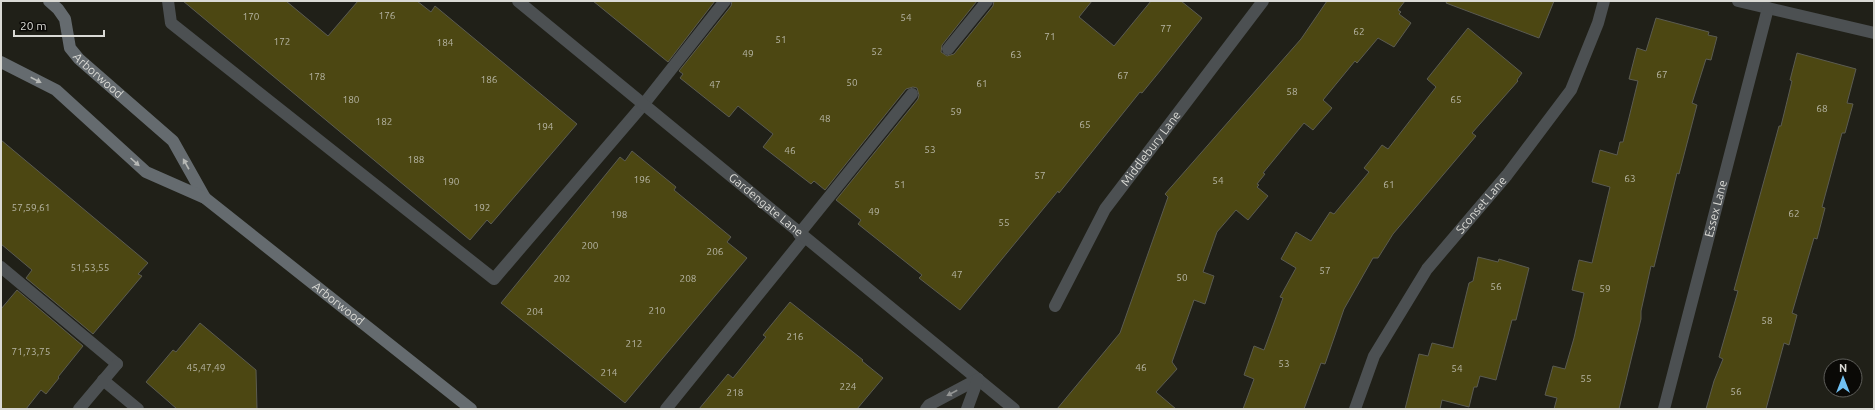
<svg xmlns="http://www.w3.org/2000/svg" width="1875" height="410" font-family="Ubuntu,sans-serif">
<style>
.building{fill:#4c4712;stroke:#5b5b51}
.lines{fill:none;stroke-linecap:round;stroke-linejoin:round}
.lane{stroke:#4c5052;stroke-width:12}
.street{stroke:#4c5052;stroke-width:12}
.secondary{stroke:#656b6f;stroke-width:12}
.oneway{fill:#b7b9b6}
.oneway2{fill:#939594}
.labels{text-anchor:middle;stroke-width:3.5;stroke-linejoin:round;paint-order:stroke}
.number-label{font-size:10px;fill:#b6b5a4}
.street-label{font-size:12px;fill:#dadad5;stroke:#0a0906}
</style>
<rect width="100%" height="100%" fill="#202018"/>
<g class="building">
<polygon points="183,1 286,1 328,36 358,1 417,1 431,12 435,6 577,124 491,224 487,220 470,240"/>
<polygon points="593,1 715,1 668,62"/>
<polygon points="732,1 977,1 942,45 941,52 947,56 954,54 993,6 994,1 1092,1 1079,17 1114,46 1151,1 1181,1 1202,18 1160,71 1142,93 1140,92 1059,193 1058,191 960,310 919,278 922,275 858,224 861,220 836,200 918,99 919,95 917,88 913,87 906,89 825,190 814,181 811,184 763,147 773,134 738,106 729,117 680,78 683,74 679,71 731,6"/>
<polygon points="1327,1 1405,1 1398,10 1401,12 1399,14 1411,23 1394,47 1378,38 1357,63 1355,61 1323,100 1332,108 1313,130 1304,123 1263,173 1265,174 1257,184 1259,185 1257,187 1268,196 1248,220 1236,210 1217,232 1203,272 1214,276 1205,304 1194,300 1172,362 1177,369 1156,392 1176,409 1057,409 1120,333 1168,197 1165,194 1301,39"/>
<polygon points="1447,1 1554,1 1539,38 1446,3"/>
<polygon points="1656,18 1709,32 1708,35 1717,37 1711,60 1706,59 1692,103 1697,105 1679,174 1677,173 1654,267 1651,266 1641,311 1641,319 1619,409 1554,409 1557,398 1545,395 1553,366 1565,369 1574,338 1584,293 1572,290 1579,260 1592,263 1610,187 1592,182 1600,150 1617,155 1620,142 1623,142 1638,81 1629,79 1637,48 1646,51"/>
<polygon points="1468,28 1522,73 1517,80 1518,81 1472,133 1476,136 1393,234 1378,258 1373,258 1344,309 1325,364 1321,363 1304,409 1243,409 1254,379 1244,375 1254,346 1264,350 1283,298 1280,297 1296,268 1281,259 1296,232 1311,241 1330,212 1334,214 1369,172 1364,168 1376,153 1382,145 1388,149 1436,87 1427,79"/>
<polygon points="1797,53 1856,69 1847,103 1853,104 1845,133 1842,133 1822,207 1825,208 1817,239 1814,238 1792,313 1797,315 1789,345 1784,343 1766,409 1706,409 1714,381 1723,359 1719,357 1738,291 1734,290 1779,126 1781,126 1792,81 1790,80"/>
<polygon points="1,140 148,263 138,274 142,276 93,334 26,278 32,270 1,244"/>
<polygon points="632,151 676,187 674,190 731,237 727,242 747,258 625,403 501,303 620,157 625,161"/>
<polygon points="1478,257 1498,262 1499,259 1529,268 1516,320 1512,320 1496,380 1480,376 1477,387 1474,387 1469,407 1442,400 1440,409 1405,409 1419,354 1428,356 1432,343 1453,348 1469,283 1473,281"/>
<polygon points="17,290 83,346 58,377 59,378 46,394 41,390 26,409 1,409 1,309"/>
<polygon points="790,302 863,360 862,361 883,378 857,409 699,409 728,374 733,378 766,337 763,335"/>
<polygon points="200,323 256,370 257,409 177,409 146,382 173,350 176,352"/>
</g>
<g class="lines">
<g class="lane">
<polyline points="168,1 171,23 494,279 643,105 725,1"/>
<polyline points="948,49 987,1"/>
<polyline points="799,234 912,94"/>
<polyline points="1,267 117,364"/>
<polyline points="103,380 138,409"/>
<polyline points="666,409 804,238"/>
</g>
<g class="street">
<path id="s1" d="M518,1L1014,409"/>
<polyline points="1738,1 1874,33"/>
<path id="s2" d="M1055,306L1105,209L1263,1"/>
<polyline points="79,409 117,364"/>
<polyline points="926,409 929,405 978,379"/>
<polyline points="967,409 978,379"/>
<path id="s3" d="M1355,409L1374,356L1427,269L1507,175L1571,90L1598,23L1604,1"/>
<path id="s4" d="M1664,409L1768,8"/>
</g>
<g class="secondary">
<path id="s5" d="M49,1L58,9L65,19L70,48L79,59L173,141L205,198"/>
<path id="s6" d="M1,62L56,90L146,172L205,198L471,409"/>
</g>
</g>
<defs><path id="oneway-solid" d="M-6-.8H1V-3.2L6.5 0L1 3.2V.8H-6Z"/></defs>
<g class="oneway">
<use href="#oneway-solid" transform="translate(36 80) rotate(27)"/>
<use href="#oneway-solid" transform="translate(135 162) rotate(42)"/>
<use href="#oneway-solid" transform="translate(186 164) rotate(-119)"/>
</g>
<use class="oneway2" href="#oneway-solid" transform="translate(952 393) rotate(152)"/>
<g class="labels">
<g class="number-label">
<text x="387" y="19">176</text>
<text x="251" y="20">170</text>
<text x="906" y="21">54</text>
<text x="1166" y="32">77</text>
<text x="1359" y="35">62</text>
<text x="1050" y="40">71</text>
<text x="781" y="43">51</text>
<text x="282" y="45">172</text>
<text x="445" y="46">184</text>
<text x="877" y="55">52</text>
<text x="748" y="57">49</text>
<text x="1016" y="58">63</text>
<text x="1662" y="78">67</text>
<text x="1123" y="79">67</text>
<text x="317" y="80">178</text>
<text x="489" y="83">186</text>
<text x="852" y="86">50</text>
<text x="982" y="87">61</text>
<text x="715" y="88">47</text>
<text x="1292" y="95">58</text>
<text x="351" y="103">180</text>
<text x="1456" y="103">65</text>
<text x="1822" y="112">68</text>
<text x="956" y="115">59</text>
<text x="825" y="122">48</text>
<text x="384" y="125">182</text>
<text x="1085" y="128">65</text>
<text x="545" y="130">194</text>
<text x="930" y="153">53</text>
<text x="790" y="154">46</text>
<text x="416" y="163">188</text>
<text x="1040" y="179">57</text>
<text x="1630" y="182">63</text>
<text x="642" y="183">196</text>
<text x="1218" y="184">54</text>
<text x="451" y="185">190</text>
<text x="900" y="188">51</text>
<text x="1389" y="188">61</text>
<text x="31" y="211">57,59,61</text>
<text x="482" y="211">192</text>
<text x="874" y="215">49</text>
<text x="1794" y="217">62</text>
<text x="619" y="218">198</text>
<text x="1004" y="226">55</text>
<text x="590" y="249">200</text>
<text x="715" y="255">206</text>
<text x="90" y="271">51,53,55</text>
<text x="1325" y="274">57</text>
<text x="957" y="278">47</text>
<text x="1182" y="281">50</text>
<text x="562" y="282">202</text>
<text x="688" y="282">208</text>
<text x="1496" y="290">56</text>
<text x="1605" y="292">59</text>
<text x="657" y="314">210</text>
<text x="535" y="315">204</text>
<text x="1767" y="324">58</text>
<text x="795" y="340">216</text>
<text x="634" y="347">212</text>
<text x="31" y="355">71,73,75</text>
<text x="1284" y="367">53</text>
<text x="206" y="371">45,47,49</text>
<text x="1141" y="371">46</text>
<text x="1457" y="372">54</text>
<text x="609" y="376">214</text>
<text x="1586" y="382">55</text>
<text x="848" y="390">224</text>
<text x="1736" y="395">56</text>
<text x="735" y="396">218</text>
</g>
<g class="street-label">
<text dy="4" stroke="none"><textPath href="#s5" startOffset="93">Arborwood</textPath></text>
<text dy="4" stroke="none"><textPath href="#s2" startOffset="185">Middlebury Lane</textPath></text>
<text dy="4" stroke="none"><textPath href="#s3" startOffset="242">Sconset Lane</textPath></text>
<text dy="4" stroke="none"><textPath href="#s1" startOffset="321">Gardengate Lane</textPath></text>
<text dy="4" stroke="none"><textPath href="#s4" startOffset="207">Essex Lane</textPath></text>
<text dy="4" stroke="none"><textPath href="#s6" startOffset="418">Arborwood</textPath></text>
</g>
</g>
<rect width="1875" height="410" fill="none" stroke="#dadad5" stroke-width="4"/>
<g transform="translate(1843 378)"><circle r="19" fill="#0a0906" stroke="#5d5d59"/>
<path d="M0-3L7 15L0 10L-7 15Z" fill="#70c1f4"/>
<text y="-6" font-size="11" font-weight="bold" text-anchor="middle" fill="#dadad5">N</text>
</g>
<path d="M14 30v6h90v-6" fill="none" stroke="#dadad5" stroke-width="2"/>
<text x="20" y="30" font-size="12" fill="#dadad5" stroke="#0a0906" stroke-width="3" paint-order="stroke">20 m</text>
</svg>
